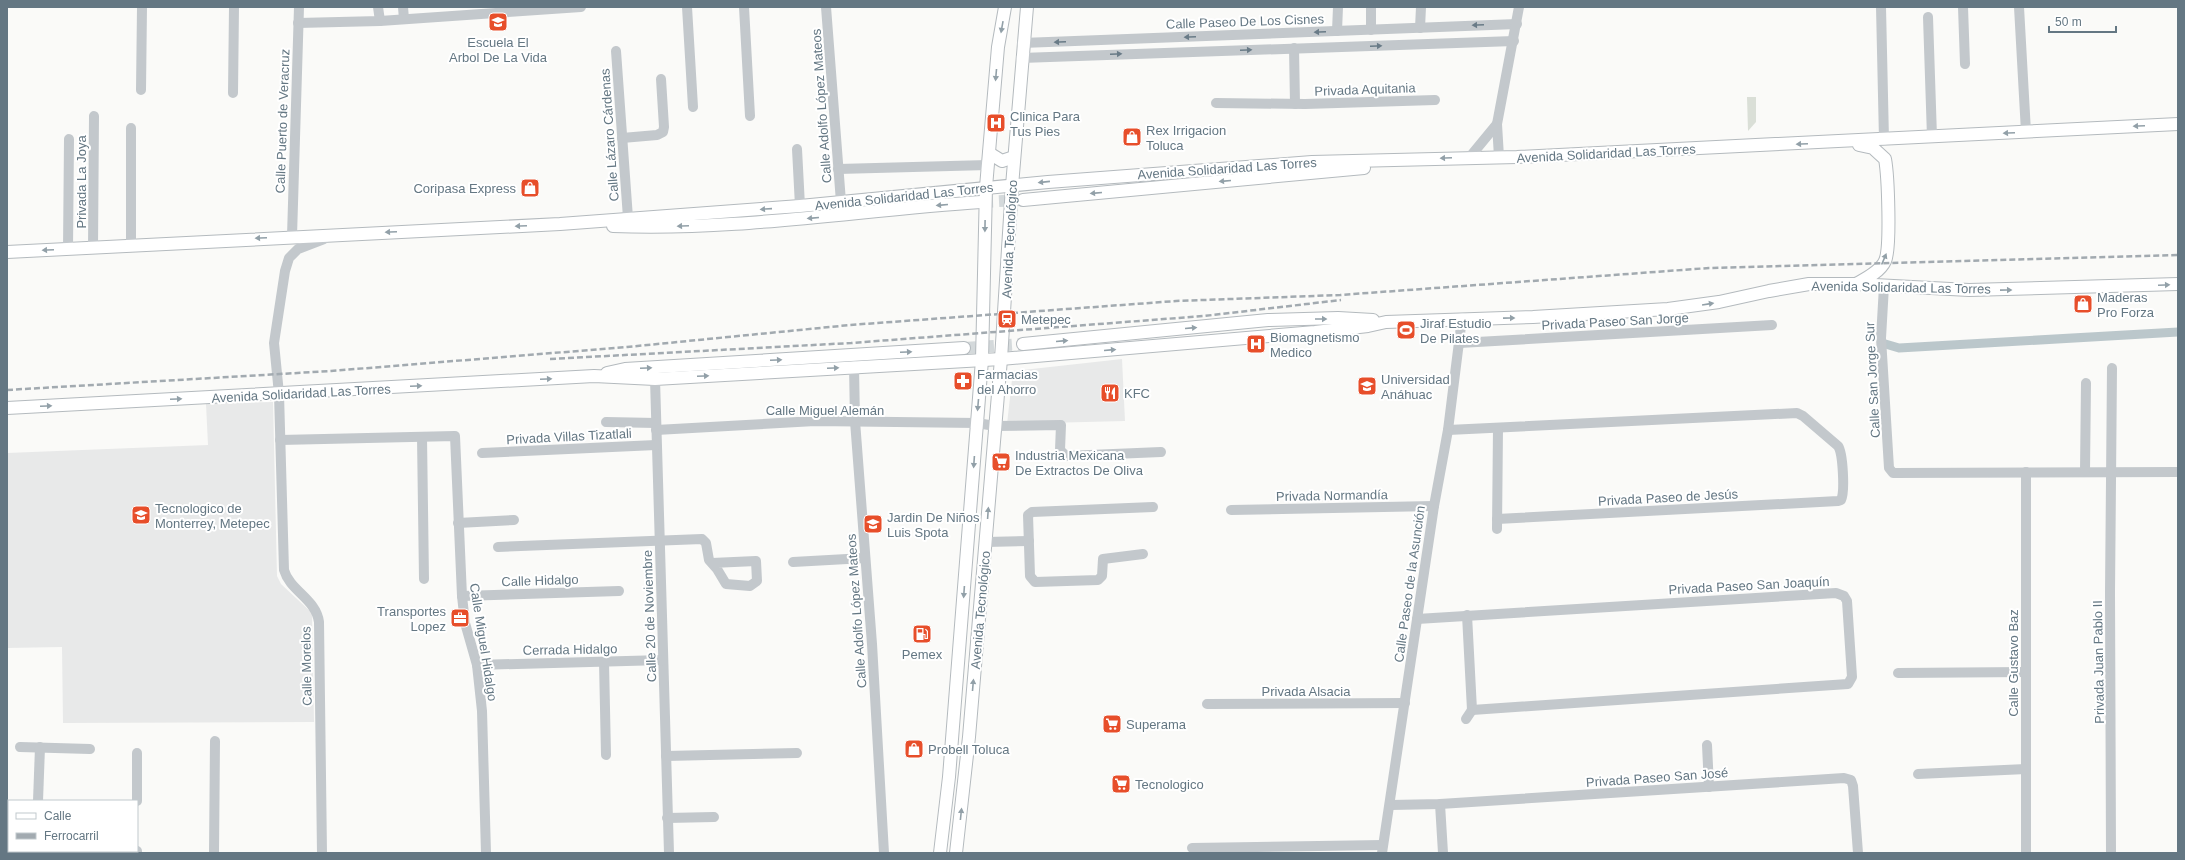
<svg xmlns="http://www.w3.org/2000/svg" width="2185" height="860" font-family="Arial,sans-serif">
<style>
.built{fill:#e8e9e9}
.green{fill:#dadfd7}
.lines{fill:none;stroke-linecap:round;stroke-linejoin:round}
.canal{stroke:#bbc7cb;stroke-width:9}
.major-tunnel{stroke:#d4d9db;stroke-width:12;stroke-dasharray:12 6;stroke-linecap:butt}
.major-casing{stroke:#b4babe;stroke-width:14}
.minor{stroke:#c3c8cc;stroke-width:10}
.major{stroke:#fff;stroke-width:12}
.rail{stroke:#a2aab0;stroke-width:2.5;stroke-dasharray:6 3;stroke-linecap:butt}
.oneway{fill:#697b87}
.oneway2{fill:#92a0a8}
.labels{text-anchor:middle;stroke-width:4;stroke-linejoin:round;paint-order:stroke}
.street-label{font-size:13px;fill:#647783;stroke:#fff}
.poi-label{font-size:13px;fill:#647783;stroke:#fff;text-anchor:start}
</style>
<rect width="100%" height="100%" fill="#fafaf8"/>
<g class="built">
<polygon points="1122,359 1125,421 1007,424 1013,371"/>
<polygon points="273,402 277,576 281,584 312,613 314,722 63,723 62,647 7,648 7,453 208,445 206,404"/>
</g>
<polygon class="green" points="1747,97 1756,97 1756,122 1748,131"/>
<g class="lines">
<polyline class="canal" points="1882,343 1899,348 2178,332"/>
<g class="major-tunnel">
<polyline points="981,202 1022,200"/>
<polyline points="964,348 1023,344"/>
</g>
<g class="major-casing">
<g id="major">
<polyline points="989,153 1002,161 1014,157"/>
<polyline points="1023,200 1364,168"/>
<path d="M613,226C736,231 858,210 981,202"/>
<polyline points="7,252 560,224 800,206 1048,182 1312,162 1517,157 2178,124"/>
<path d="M1856,284C1865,279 1880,272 1885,261C1891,248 1888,175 1885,159L1873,148L1859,145"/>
<polyline points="1023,344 1268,320 1338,318 1373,320"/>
<polyline points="607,373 625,369 964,348"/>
<polyline points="7,408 594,376 655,379 1001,359 1315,332 1368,326 1386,322 1533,317 1668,309 1719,302 1769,291 1809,284 1856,284 1969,290 2178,284"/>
<polyline points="940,853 949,777 982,360 986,187 998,47 1005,7"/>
<polyline points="956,853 969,737 1001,359 1012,186 1027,7"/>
</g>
</g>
<g class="minor">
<polyline points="378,7 380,21"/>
<polyline points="403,7 404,19"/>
<polyline points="687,7 693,107"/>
<polyline points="744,7 750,116"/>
<polyline points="826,7 841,202"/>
<polyline points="1881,7 1884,140"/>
<polyline points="1963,7 1965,64"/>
<polyline points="2019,7 2026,132"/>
<polyline points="1928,17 1932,137"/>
<polyline points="298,23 380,21 581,7"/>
<polyline points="1420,28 1421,7"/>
<polyline points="1371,30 1371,7"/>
<polyline points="1337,31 1338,7"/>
<polyline points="1022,43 1517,24"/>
<polyline points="1294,48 1295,104"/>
<polyline points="616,51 628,218"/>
<polyline points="1021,58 1514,41"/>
<polyline points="141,90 142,7"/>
<polyline points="233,93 234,7"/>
<polyline points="1216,103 1305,104 1435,100"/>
<polyline points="622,138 657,135 663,132 664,127 661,79"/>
<polyline points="797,149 800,206"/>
<polyline points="1499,157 1497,124 1519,7"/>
<polyline points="1469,158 1497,124"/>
<polyline points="838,169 988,165"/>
<polyline points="292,236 299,7"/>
<polyline points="131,246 131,128"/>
<polyline points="93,248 94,116"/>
<polyline points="68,249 69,139"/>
<polyline points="1884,286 1881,338 1889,468 1893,473 2178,472"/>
<polyline points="1459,343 1772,325"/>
<polyline points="854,366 855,421 872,644 884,853"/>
<polyline points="655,379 669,853"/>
<polyline points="606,422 656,423"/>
<polyline points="656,430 815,421 977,423 995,426 1061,425 1060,450 1066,456 1161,452"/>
<path d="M1448,430L1797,413L1803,416L1838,446C1843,453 1845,492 1841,500L1838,501L1497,519"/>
<polyline points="422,437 424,579"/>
<polyline points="280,440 455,436 462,596 465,623 477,665 482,711 486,853"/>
<polyline points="482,453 656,445"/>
<polyline points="2085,471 2086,383"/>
<polyline points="2026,472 2026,853"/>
<polyline points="1231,510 1434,506"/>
<polyline points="458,523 514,520"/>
<polyline points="1497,529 1498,428"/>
<polyline points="986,542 1029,541"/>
<polyline points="498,547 702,539 706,543 709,560 717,569 726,584 750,586 757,581 756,561 712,563"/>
<polyline points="1143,554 1103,559 1102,576 1098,580 1035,582 1030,576 1028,515 1032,512 1153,507"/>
<polyline points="793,562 865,558"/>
<polyline points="462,596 619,591"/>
<polyline points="1467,615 1472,710"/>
<polyline points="1417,619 1836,593 1844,596 1847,601 1852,677 1848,684 1472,710"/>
<polyline points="604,662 606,755"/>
<polyline points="477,665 663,660"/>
<polyline points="1898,673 2026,672"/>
<polyline points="1207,704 1405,703"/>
<polyline points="1466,719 1472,710"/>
<polyline points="1707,745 1709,787"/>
<polyline points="20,747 90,749"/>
<polyline points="666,756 797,753"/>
<polyline points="1918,774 2026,769"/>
<polyline points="38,801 40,747"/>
<polyline points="137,801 137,753"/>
<polyline points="1440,804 1443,853"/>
<polyline points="1391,805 1440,804 1844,778 1851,780 1853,786 1858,853"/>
<polyline points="667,818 714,817"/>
<polyline points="1192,848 1383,845"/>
<polyline points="37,853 37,851"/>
<polyline points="137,853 137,851"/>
<polyline points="214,853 215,741"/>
<path d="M322,853L319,622C316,599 290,591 284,570L279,394L274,343L285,271L289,258L298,249L324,239"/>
<polyline points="1382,853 1434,506 1448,430 1462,318"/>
<polyline points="2111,853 2110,593 2112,368"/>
</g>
<use href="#major" class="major"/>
<g class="rail">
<polyline points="550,359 851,343 1204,316 1341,300"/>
<polyline points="7,390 331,371 627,347 850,325 1176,301 1340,295 1709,268 2178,255"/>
</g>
</g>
<defs><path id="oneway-solid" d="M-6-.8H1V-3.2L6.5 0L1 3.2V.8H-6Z"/></defs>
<g class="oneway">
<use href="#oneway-solid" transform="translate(1478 25) rotate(178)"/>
<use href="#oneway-solid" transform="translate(1320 32) rotate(178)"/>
<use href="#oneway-solid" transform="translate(1190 37) rotate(178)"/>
<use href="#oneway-solid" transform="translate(1060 42) rotate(178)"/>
<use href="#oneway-solid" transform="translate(1376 46) rotate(-2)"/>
<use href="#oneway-solid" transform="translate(1246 50) rotate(-2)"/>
<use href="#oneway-solid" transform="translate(1116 54) rotate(-2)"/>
</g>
<g class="oneway2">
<use href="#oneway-solid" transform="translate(1002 27) rotate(100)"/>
<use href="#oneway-solid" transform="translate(996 75) rotate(95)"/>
<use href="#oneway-solid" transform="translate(2139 126) rotate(177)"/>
<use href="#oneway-solid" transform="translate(2009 133) rotate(177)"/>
<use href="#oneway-solid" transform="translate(1802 144) rotate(177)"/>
<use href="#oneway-solid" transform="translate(1446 158) rotate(178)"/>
<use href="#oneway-solid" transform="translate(1225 181) rotate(175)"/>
<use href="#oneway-solid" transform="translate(1044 182) rotate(174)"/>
<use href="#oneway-solid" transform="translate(1096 193) rotate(175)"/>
<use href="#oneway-solid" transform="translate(942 205) rotate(175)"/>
<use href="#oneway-solid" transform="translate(766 209) rotate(176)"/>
<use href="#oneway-solid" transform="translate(813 218) rotate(175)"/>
<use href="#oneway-solid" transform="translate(521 226) rotate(178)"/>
<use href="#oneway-solid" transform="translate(683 226) rotate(177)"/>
<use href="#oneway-solid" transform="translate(985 226) rotate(91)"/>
<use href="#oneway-solid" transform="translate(391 232) rotate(177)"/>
<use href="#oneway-solid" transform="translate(261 238) rotate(177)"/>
<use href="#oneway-solid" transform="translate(48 250) rotate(177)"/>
<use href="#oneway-solid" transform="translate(1884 259) rotate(-67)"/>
<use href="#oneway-solid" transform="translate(2164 285) rotate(-2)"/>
<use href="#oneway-solid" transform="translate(2006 290) rotate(-1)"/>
<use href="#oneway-solid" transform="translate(1708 304) rotate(-9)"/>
<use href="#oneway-solid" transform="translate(1509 318) rotate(-1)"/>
<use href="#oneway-solid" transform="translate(1321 319)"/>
<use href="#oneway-solid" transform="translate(1191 328) rotate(-5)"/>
<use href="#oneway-solid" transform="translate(1062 341) rotate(-5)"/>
<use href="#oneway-solid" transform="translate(1110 350) rotate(-5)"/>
<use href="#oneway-solid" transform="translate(906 352) rotate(-3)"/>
<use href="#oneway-solid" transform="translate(776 360) rotate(-3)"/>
<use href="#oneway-solid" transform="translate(646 368) rotate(-3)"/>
<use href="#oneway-solid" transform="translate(833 368) rotate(-3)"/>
<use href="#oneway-solid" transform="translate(703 376) rotate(-3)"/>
<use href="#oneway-solid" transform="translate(546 379) rotate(-3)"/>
<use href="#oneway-solid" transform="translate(416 386) rotate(-3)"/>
<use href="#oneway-solid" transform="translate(176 399) rotate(-3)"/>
<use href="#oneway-solid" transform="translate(978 405) rotate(95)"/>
<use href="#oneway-solid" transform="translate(46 406) rotate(-3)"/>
<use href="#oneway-solid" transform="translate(974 462) rotate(94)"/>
<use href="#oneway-solid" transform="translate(988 513) rotate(-86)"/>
<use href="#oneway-solid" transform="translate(964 592) rotate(94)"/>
<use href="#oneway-solid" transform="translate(973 685) rotate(-85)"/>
<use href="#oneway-solid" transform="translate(961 814) rotate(-84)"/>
</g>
<defs>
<g id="school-square" transform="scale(1)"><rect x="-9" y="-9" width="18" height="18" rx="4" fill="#e74e2a" stroke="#fff"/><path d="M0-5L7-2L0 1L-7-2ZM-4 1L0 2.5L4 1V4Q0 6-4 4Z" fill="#fff"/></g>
<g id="hospital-square" transform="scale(1)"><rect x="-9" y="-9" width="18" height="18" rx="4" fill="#e74e2a" stroke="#fff"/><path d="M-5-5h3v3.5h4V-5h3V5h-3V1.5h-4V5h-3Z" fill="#fff"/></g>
<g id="shop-square" transform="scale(1)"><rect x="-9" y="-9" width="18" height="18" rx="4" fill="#e74e2a" stroke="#fff"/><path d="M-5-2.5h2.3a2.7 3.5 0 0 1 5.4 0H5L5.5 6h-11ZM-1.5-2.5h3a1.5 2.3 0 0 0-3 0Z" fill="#fff"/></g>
<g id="station-square" transform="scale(1)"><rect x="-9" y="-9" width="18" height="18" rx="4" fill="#e74e2a" stroke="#fff"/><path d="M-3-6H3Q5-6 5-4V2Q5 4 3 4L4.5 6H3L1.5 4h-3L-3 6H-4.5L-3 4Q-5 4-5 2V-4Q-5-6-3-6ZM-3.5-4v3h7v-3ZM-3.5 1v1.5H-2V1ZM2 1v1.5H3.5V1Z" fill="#fff"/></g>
<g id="stadium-square" transform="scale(1)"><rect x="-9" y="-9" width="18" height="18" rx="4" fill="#e74e2a" stroke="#fff"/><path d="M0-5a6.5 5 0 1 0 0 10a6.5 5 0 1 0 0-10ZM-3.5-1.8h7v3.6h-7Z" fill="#fff"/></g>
<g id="pharmacy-square" transform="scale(1)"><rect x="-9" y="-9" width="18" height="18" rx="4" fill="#e74e2a" stroke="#fff"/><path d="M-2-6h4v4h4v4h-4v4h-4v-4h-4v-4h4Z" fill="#fff"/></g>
<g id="university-square" transform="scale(1)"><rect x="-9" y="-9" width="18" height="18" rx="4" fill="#e74e2a" stroke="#fff"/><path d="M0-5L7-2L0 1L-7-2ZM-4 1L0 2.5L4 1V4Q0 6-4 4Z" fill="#fff"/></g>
<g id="restaurant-square" transform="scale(1)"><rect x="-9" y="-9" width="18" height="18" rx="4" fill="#e74e2a" stroke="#fff"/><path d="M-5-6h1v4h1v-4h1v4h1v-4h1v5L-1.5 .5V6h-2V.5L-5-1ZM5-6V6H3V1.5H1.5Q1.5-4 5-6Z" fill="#fff"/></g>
<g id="supermarket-square" transform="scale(1)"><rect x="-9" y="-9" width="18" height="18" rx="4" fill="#e74e2a" stroke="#fff"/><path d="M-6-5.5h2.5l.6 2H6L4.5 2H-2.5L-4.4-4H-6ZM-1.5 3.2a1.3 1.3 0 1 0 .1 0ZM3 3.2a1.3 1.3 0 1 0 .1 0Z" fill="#fff"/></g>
<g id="office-square" transform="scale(1)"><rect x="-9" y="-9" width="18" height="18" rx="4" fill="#e74e2a" stroke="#fff"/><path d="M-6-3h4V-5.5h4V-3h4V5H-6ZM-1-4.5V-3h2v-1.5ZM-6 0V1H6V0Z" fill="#fff"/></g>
<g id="fuel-square" transform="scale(1)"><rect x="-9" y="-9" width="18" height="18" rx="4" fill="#e74e2a" stroke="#fff"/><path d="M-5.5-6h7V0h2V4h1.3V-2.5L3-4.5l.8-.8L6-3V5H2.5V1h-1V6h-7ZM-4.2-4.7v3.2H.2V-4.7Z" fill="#fff"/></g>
</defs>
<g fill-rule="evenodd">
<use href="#school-square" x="498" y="22"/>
<use href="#hospital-square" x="996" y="123"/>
<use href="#shop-square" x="1132" y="137"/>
<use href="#shop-square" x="530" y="188"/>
<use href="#shop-square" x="2083" y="304"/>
<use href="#station-square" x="1007" y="319"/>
<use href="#stadium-square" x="1406" y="330"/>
<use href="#hospital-square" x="1256" y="344"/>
<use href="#pharmacy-square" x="963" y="381"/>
<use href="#university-square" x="1367" y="386"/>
<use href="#restaurant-square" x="1110" y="393"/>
<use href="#supermarket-square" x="1001" y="462"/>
<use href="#university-square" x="141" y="515"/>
<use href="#school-square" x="873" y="524"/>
<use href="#office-square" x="460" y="618"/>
<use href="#fuel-square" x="922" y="634"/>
<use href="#supermarket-square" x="1112" y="724"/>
<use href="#shop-square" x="914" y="749"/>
<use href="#supermarket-square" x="1121" y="784"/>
</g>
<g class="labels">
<g class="street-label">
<text transform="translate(1245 21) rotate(-2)" y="5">Calle Paseo De Los Cisnes</text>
<text transform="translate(1365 89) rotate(-2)" y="5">Privada Aquitania</text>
<text transform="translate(821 106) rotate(-94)" y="5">Calle Adolfo López Mateos</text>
<text transform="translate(282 121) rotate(-88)" y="5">Calle Puerto de Veracruz</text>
<text transform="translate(609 135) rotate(-94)" y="5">Calle Lázaro Cárdenas</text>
<text transform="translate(1606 153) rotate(-3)" y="5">Avenida Solidaridad Las Torres</text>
<text transform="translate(1227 168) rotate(-4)" y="5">Avenida Solidaridad Las Torres</text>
<text transform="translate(81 182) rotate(-90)" y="5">Privada La Joya</text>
<text transform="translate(904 196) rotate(-6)" y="5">Avenida Solidaridad Las Torres</text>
<text transform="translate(1009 239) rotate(-87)" y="5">Avenida Tecnológico</text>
<text transform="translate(1901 287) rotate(1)" y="5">Avenida Solidaridad Las Torres</text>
<text transform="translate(1615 321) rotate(-3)" y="5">Privada Paseo San Jorge</text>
<text transform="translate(1872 380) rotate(-93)" y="5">Calle San Jorge Sur</text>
<text transform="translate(301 393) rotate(-3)" y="5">Avenida Solidaridad Las Torres</text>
<text x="825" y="415">Calle Miguel Alemán</text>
<text transform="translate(569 436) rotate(-3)" y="5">Privada Villas Tizatlali</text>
<text transform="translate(1332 495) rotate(-1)" y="5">Privada Normandía</text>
<text transform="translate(1668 497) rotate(-3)" y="5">Privada Paseo de Jesús</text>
<text transform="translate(540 580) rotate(-2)" y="5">Calle Hidalgo</text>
<text transform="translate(1409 584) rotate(-82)" y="5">Calle Paseo de la Asunción</text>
<text transform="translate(1749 585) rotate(-3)" y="5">Privada Paseo San Joaquín</text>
<text transform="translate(980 610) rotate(-85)" y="5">Avenida Tecnológico</text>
<text transform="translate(856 611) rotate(-94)" y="5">Calle Adolfo López Mateos</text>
<text transform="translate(649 616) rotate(-92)" y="5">Calle 20 de Noviembre</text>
<text transform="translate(484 642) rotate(81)" y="5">Calle Miguel Hidalgo</text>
<text transform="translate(570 649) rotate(-1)" y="5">Cerrada Hidalgo</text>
<text transform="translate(2098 662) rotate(-91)" y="5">Privada Juan Pablo II</text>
<text transform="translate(2013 663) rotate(-90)" y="5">Calle Gustavo Baz</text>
<text transform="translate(306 666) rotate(-91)" y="5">Calle Morelos</text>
<text x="1306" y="696">Privada Alsacia</text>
<text transform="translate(1657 777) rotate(-4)" y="5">Privada Paseo San José</text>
</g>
<g class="poi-label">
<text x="498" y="47" text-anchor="middle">Escuela El<tspan x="498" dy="15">Arbol De La Vida</tspan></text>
<text x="1010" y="121">Clinica Para<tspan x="1010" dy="15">Tus Pies</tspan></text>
<text x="1146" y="135">Rex Irrigacion<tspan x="1146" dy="15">Toluca</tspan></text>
<text x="516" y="193" text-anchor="end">Coripasa Express</text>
<text x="2097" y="302">Maderas<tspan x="2097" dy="15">Pro Forza</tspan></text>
<text x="1021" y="324">Metepec</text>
<text x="1420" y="328">Jiraf Estudio<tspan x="1420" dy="15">De Pilates</tspan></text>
<text x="1270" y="342">Biomagnetismo<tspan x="1270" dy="15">Medico</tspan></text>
<text x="977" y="379">Farmacias<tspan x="977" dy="15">del Ahorro</tspan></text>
<text x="1381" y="384">Universidad<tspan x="1381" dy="15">Anáhuac</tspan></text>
<text x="1124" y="398">KFC</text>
<text x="1015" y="460">Industria Mexicana<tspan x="1015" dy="15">De Extractos De Oliva</tspan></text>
<text x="155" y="513">Tecnologico de<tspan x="155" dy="15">Monterrey, Metepec</tspan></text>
<text x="887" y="522">Jardin De Niños<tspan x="887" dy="15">Luis Spota</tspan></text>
<text x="446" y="616" text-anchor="end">Transportes<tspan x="446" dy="15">Lopez</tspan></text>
<text x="922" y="659" text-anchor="middle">Pemex</text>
<text x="1126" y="729">Superama</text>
<text x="928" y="754">Probell Toluca</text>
<text x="1135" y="789">Tecnologico</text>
</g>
</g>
<rect width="2185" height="860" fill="none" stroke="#647783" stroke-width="16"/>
<rect x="8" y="800" width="130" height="52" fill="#ffffff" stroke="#c1c9cd"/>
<rect x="16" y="813" width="20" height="6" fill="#ffffff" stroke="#c1c9cd"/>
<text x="44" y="820" font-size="12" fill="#647783">Calle</text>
<rect x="16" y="833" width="20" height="6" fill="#a2aab0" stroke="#c1c9cd"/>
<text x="44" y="840" font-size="12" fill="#647783">Ferrocarril</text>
<path d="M2049 26v6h67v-6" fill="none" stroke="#647783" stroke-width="2"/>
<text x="2055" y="26" font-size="12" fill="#647783" stroke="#ffffff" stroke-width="3" paint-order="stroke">50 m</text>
</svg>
